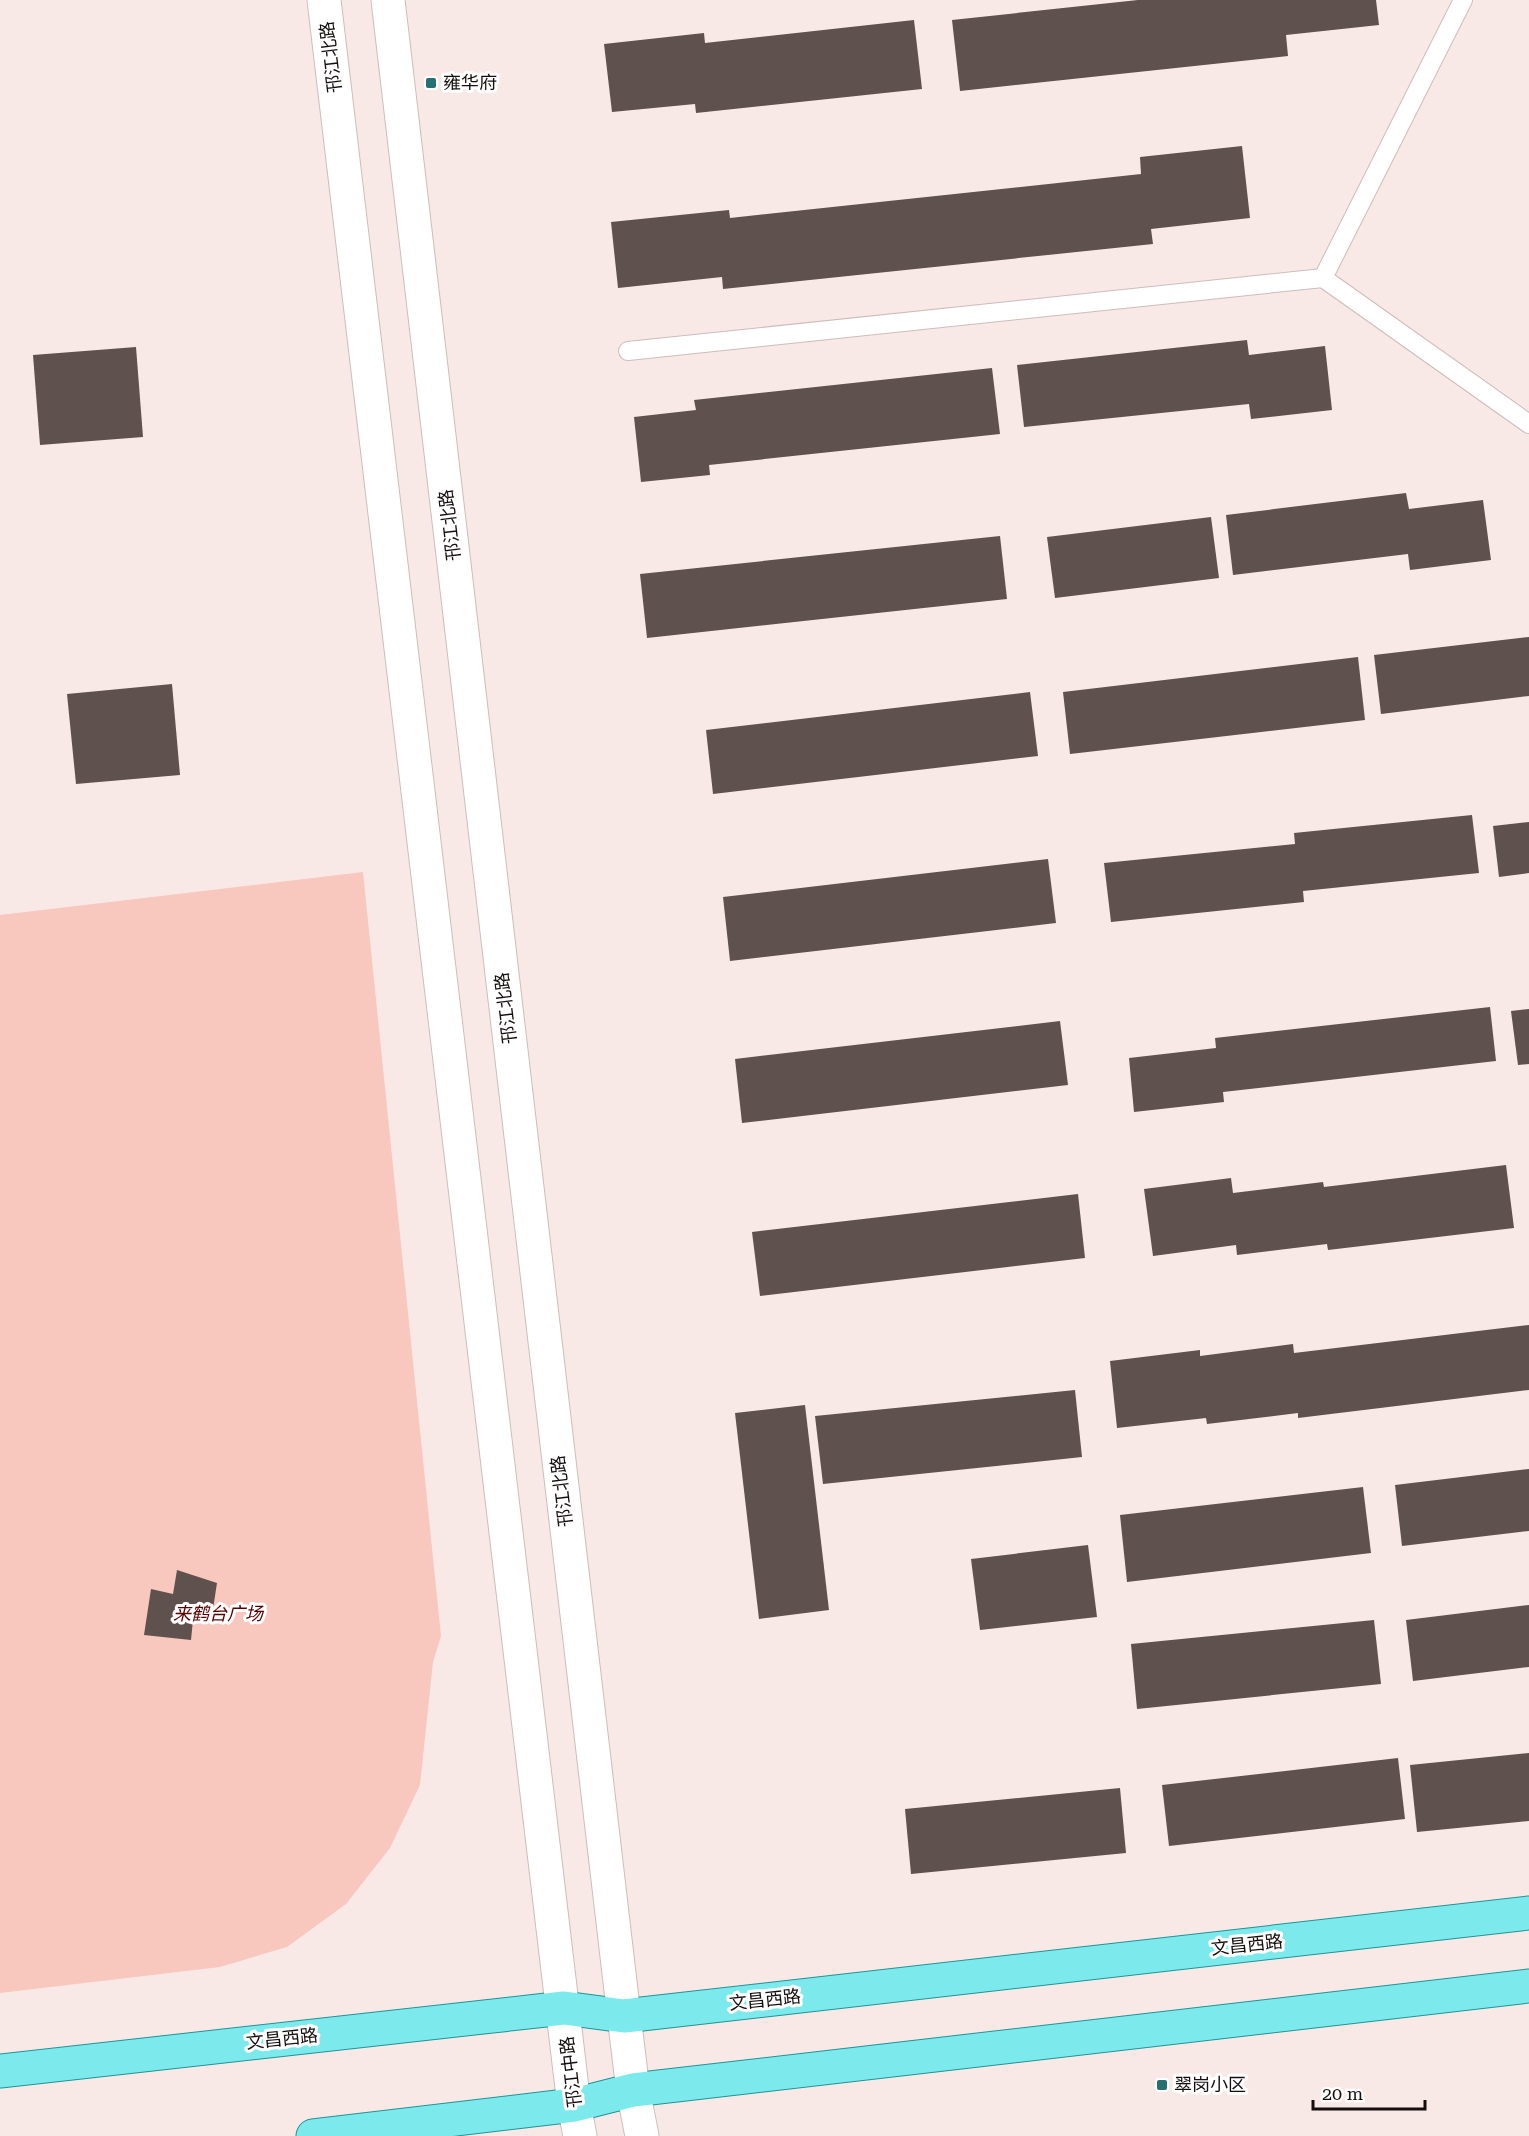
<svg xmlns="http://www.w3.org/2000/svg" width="1529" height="2136" font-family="'Roboto Serif','Noto Sans SC',serif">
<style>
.green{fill:#f8c7be}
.building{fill:#5e514e}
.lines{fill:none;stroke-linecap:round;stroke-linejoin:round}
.lane-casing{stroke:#cdbdba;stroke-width:20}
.secondary-casing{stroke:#cdbdba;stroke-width:35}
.primary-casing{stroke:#1e9496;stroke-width:35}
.lane{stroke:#fff;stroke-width:18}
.secondary{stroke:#fff;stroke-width:33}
.primary{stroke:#7ceaec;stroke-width:33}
.poi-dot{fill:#257072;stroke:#fff;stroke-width:2}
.labels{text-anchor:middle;stroke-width:6;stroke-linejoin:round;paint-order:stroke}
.street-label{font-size:18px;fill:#140f0e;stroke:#fff}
.poi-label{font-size:18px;fill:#140f0e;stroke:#fff;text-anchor:start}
.park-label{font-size:18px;font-style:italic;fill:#580200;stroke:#fff}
</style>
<rect width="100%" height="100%" fill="#f9e9e6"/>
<polygon class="green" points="363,872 441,1636 433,1662 420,1785 390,1848 346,1904 287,1947 220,1967 0,1993 0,915"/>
<g class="building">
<polygon points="1138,0 1376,0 1379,25 1286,35 1288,56 960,91 952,20"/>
<polygon points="914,20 922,89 696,113 695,104 612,112 604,44 704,33 705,43"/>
<polygon points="1242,146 1250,218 1151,229 1153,244 723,289 722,277 618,288 611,222 729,210 730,218 1141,174 1140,157"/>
<polygon points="1247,340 1249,355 1325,346 1332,410 1251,419 1249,404 1024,427 1017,365"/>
<polygon points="136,347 143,437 40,445 33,355"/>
<polygon points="992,368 1000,434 709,465 710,475 641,482 634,417 696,410 694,400"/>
<polygon points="1406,493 1409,509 1483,500 1491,560 1410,570 1408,554 1233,575 1226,515"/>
<polygon points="1211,517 1219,578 1055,598 1047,537"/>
<polygon points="1000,536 1007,599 647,638 640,574"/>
<polygon points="1529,637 1529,696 1381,714 1374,655"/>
<polygon points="1358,657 1365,720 1070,754 1063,692"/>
<polygon points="172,684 180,775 76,784 67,694"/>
<polygon points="1030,692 1038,756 713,794 706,730"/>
<polygon points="1472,815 1479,873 1303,891 1304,902 1111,922 1104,863 1295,844 1294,833"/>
<polygon points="1529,822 1529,873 1499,877 1493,826"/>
<polygon points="1048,859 1056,923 730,961 723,897"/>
<polygon points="1490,1007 1496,1061 1223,1092 1224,1102 1134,1112 1129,1058 1216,1048 1215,1038"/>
<polygon points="1529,1009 1529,1064 1518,1065 1511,1011"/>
<polygon points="1060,1021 1068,1085 742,1123 735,1059"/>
<polygon points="1506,1165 1514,1228 1328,1250 1327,1244 1237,1255 1236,1245 1153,1256 1144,1189 1231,1178 1233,1193 1323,1182 1324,1187"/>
<polygon points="1078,1194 1085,1258 760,1296 752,1232"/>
<polygon points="1529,1325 1529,1390 1298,1418 1298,1413 1207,1424 1206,1418 1117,1428 1110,1361 1200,1350 1200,1356 1293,1344 1294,1353"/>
<polygon points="1075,1390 1082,1457 823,1484 815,1416"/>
<polygon points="805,1405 829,1610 759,1619 735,1413"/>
<polygon points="1529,1469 1529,1531 1402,1546 1395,1485"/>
<polygon points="1363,1487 1371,1553 1127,1582 1120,1515"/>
<polygon points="1088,1545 1097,1617 980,1630 971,1559"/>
<polygon points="177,1570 217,1583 211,1622 193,1620 191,1640 144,1635 151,1589 173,1594"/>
<polygon points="1529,1605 1529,1667 1413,1681 1406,1620"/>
<polygon points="1374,1620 1381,1684 1137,1709 1131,1644"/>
<polygon points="1529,1753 1529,1821 1417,1832 1410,1765"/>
<polygon points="1398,1758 1405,1819 1169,1846 1162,1785"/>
<polygon points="1120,1788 1126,1853 911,1874 905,1809"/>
</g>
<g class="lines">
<g class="lane-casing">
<g id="lane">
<polyline points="1463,0 1323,278 1529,424"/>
<polyline points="628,351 1323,278"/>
</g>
</g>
<g class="secondary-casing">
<g id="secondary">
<polyline points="324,0 574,2105 580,2136"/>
<polyline points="388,0 624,2016 633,2090 642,2136"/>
</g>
</g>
<g class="primary-casing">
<g id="primary">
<polyline points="0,2071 564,2008 624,2016 1529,1913"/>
<polyline points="313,2136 574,2105 633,2090 1529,1986"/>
</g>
</g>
<use href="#lane" class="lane"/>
<use href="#secondary" class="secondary"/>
<use href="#primary" class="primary"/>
</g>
<g class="poi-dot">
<rect x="425" y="77" width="12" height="12" rx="3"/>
<rect x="1156" y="2079" width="12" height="12" rx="3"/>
</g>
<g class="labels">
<g class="street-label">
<text transform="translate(331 57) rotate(-97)" y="6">邗江北路</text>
<text transform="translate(450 525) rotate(-97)" y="6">邗江北路</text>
<text transform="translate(506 1008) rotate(-97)" y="6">邗江北路</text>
<text transform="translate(562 1491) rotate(-97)" y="6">邗江北路</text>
<text transform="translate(1247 1945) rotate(-6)" y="6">文昌西路</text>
<text transform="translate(765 2000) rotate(-6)" y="6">文昌西路</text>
<text transform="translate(282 2039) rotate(-6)" y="6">文昌西路</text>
<text transform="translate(571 2072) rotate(-97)" y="6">邗江中路</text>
</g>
<g class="poi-label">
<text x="443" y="89">雍华府</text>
<text x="1174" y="2091">翠岗小区</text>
</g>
<g class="park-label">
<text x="218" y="1620">来鹤台广场</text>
</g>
</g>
<path d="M1313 2100v9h112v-9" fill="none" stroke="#140f0e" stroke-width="3"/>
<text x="1322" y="2100" font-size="18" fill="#140f0e" stroke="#ffffff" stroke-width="4.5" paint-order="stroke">20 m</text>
</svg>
